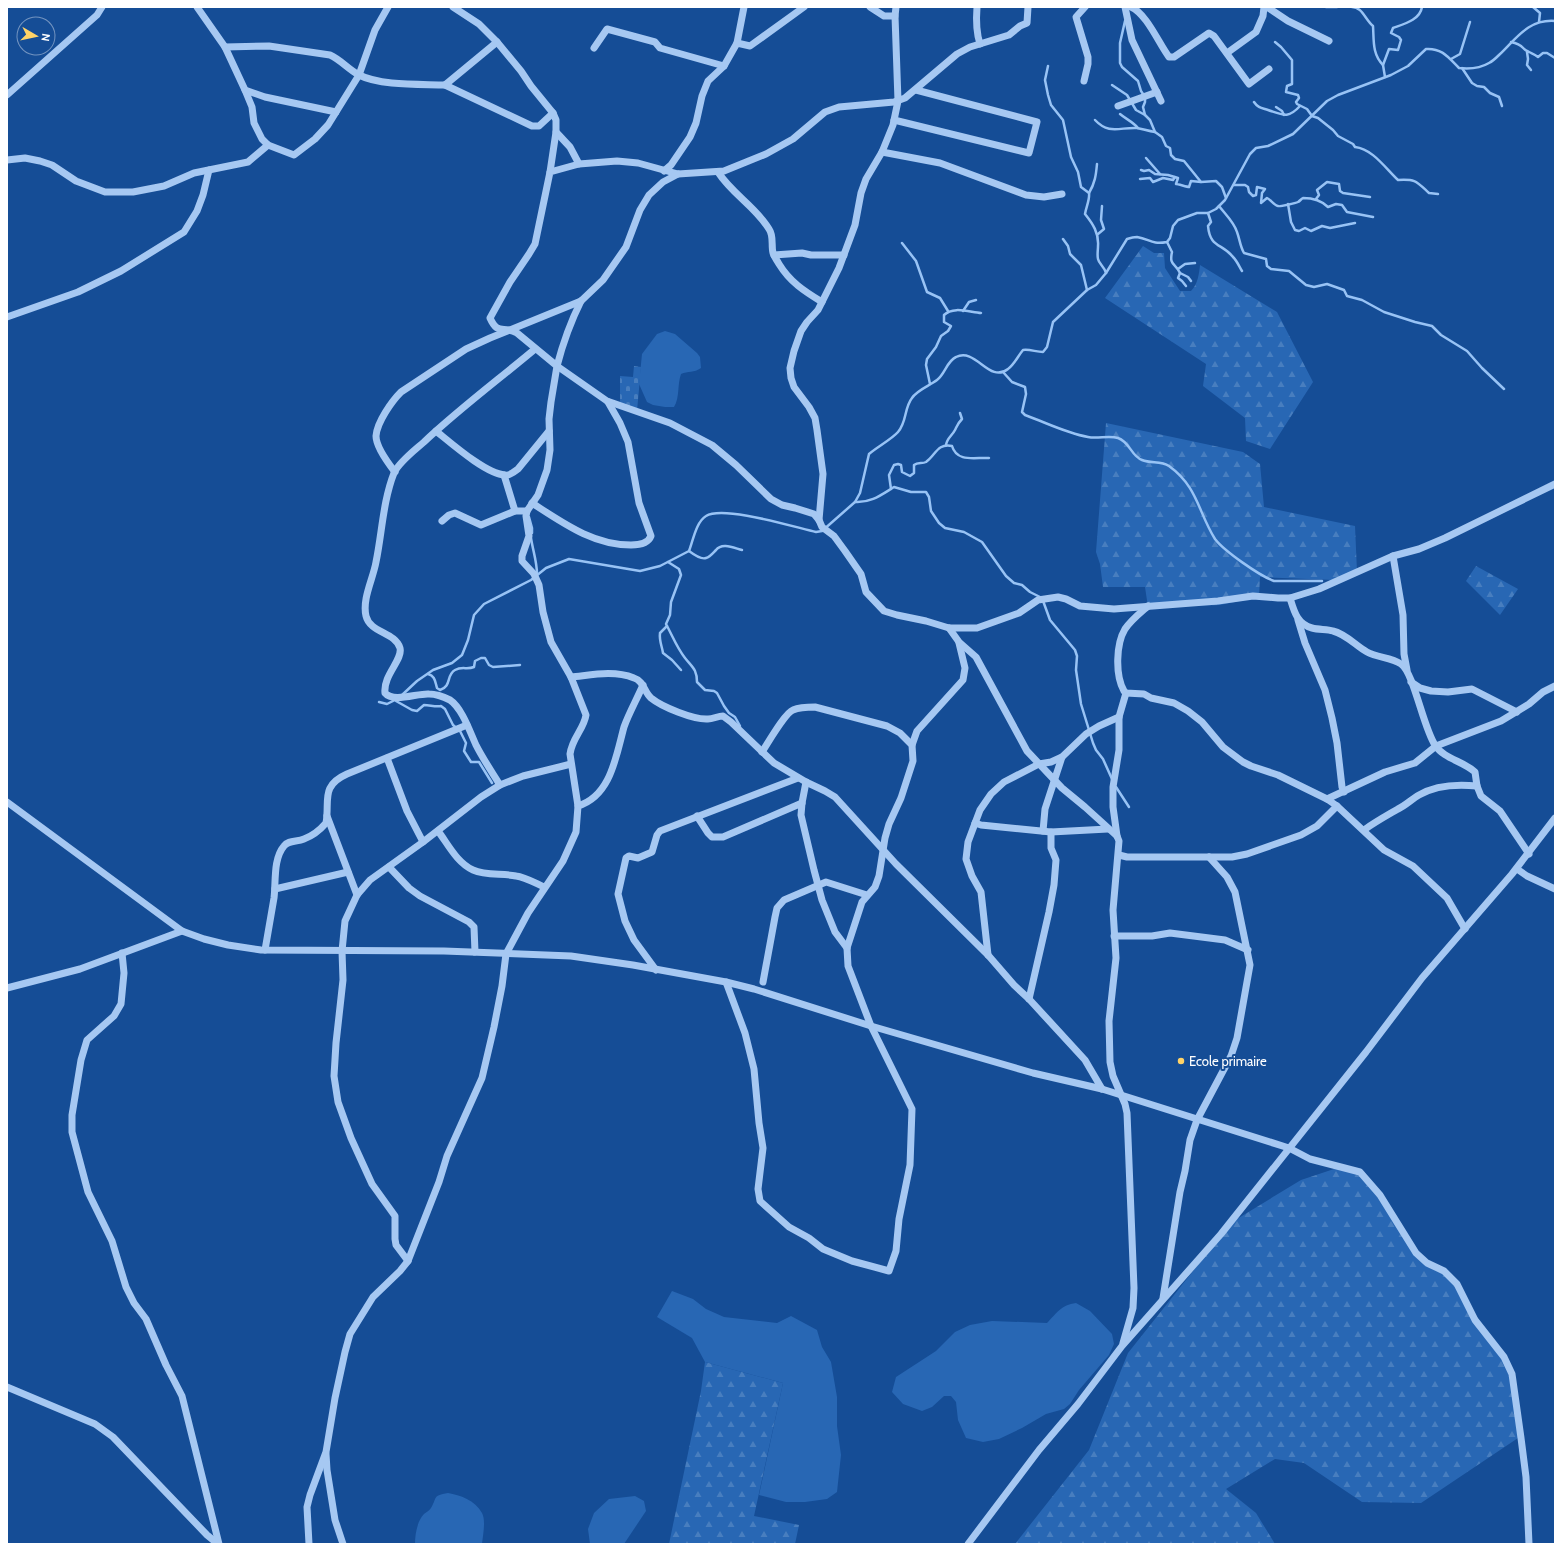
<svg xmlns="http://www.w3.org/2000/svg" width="1562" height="1551" font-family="Cabin,sans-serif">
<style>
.grass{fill:#2867b4}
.forest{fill:url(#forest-firs)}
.cemetery{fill:url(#cemetery-stones)}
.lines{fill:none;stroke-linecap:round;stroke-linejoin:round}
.stream{stroke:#98c3f5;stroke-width:2.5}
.minor{stroke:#a6c8f2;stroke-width:7}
.poi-dot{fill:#ffd367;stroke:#154d96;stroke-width:1.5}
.labels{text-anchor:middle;stroke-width:4;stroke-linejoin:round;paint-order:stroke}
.poi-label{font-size:13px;fill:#fff;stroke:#154d96;text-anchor:start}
</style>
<defs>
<pattern id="forest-firs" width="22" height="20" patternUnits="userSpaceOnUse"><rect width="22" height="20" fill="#2867b4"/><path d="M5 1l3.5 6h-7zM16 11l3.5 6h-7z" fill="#487ebf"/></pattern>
<pattern id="cemetery-stones" width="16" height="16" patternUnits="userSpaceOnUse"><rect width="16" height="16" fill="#2867b4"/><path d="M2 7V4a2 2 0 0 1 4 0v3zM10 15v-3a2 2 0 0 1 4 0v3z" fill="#487ebf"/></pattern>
</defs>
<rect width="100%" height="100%" fill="#154d96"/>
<g class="grass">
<path d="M665,331L675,334L697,353L700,357L701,368C694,373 688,371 681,374C677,385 680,397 674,407H665L653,405L647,402L639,384L642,354L657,334Z"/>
<polygon points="672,1291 693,1299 706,1309 724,1317 777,1323 791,1316 817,1330 822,1347 831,1362 837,1397 837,1426 841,1455 837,1492 827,1499 805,1502 786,1502 759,1495 783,1383 705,1362 692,1338 657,1317"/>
<path d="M1076,1303L1090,1311L1112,1334L1114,1344L1109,1355L1079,1390L1070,1404L1064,1409L1046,1414L1022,1428L999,1439L983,1442L966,1438L958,1420L956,1402L951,1396H944L932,1407L922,1411L903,1404L892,1392L896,1377L936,1351L955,1332L970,1325L992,1321L1047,1323C1057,1313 1061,1305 1076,1303Z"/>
<path d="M448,1493C460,1495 475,1500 482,1513C486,1520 483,1535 482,1544H415C415,1535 417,1521 424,1514C426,1512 429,1511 431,1508C438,1496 432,1496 448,1493Z"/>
<polygon points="635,1496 644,1501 646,1511 624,1544 590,1544 588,1529 594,1513 609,1499"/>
</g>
<g class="forest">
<path d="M1143,246L1154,253H1164L1165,268L1180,291H1191C1198,284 1199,274 1200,265L1277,312L1313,382L1270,449L1246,441L1245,418L1203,386L1206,364L1105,298Z"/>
<polygon points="1106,423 1243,452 1260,464 1264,507 1355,526 1357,572 1334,580 1260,577 1259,597 1220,605 1148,607 1145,587 1103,587 1100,564 1096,552"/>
<polygon points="1476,566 1518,589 1500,615 1466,581"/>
<polygon points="1337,1168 1360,1174 1379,1197 1415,1255 1444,1273 1456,1286 1504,1357 1511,1374 1518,1438 1421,1503 1362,1502 1304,1463 1275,1459 1226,1489 1256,1513 1275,1544 1015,1544 1089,1450 1128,1353 1232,1222 1301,1180"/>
<polygon points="705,1362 783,1383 754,1516 799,1525 795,1544 669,1544 701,1391"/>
</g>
<polygon class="cemetery" points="634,366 641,367 637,411 620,405 620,376 633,377"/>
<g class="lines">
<g class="stream">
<polyline points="1326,7 1337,7"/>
<path d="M1352,7C1362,7 1365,19 1373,26C1374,40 1372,54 1383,65"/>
<polyline points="1533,7 1540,13 1539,22"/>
<polyline points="1125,21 1120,43 1120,63 1122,67 1138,81 1141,91 1145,97 1145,102 1143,107 1145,115 1150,120 1155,132 1162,137 1166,146 1170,148 1171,155 1175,159 1184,161 1201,182 1216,181 1222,187 1226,198"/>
<path d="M1275,42L1281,47L1292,60V84L1287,86L1286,92L1298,95L1299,98L1296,102L1297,104L1307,109L1312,116L1318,118L1333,130L1338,136L1353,144L1355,147C1373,149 1386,169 1398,180C1416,179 1416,181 1429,193L1438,194"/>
<path d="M1511,42C1525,45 1521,49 1529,52C1533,54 1534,54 1538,57L1543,53H1547L1555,58"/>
<polyline points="1527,52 1528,59 1527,65 1531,70"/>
<polyline points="1451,59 1460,54 1470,22"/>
<path d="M1048,66L1045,80L1048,95L1051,105L1063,120L1071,157L1078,172L1081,187L1089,193C1090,200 1086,207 1085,214C1093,224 1099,233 1098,246C1098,250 1097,255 1098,259C1099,264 1104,266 1106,273"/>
<polyline points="1462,68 1472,83 1477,86 1484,87 1490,93 1499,97 1502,106"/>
<path d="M1385,77L1383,65L1389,49L1398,50L1401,40L1399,37L1391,33L1393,28C1404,24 1420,20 1422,7"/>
<polyline points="1112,85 1127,95 1136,110 1145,115"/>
<path d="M1254,102C1258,108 1262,108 1268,110C1283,115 1288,119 1300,106"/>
<polyline points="1276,107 1282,111 1284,115"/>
<path d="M1120,114C1126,119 1133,122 1138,128"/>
<path d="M1095,120C1109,135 1120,127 1137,128C1143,129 1148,131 1155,132"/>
<polyline points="1146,158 1160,174"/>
<path d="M1141,170L1144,171L1149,170L1155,174L1168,175L1178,178L1176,184C1178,184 1187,187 1189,187L1191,181L1201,182"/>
<polyline points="1140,179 1150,178 1153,182 1163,178 1173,180 1175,177"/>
<path d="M1234,185H1245L1248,187L1249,192L1253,196L1256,195L1257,187L1265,189L1262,193L1261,203L1267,198C1271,200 1274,205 1278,206C1279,207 1296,203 1298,202C1300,201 1301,199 1303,198C1313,198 1321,200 1328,207L1336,204L1342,205L1347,212L1373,217"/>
<path d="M1089,193C1095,183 1096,175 1097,164"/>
<polyline points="1316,199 1319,195 1317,190 1327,182 1339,184 1340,191 1343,193 1370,197"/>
<polyline points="1288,204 1291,222 1295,230 1299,231 1305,228 1311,231 1322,226 1330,228 1355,223"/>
<path d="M1219,206C1225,214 1234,222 1237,232C1240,240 1240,246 1244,253L1266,259L1267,266L1271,269L1289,271L1306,285L1314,287L1327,284L1344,290L1347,296L1362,300L1384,312L1415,322L1432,326L1441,335L1467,351L1482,368L1504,389"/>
<path d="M1208,213L1211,222L1208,226C1210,248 1222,243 1233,257C1237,261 1239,266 1242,271"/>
<polyline points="1098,234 1104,229 1101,220 1102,206"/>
<polyline points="1063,239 1068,246 1070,254 1081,265 1087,290"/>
<path d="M1167,242L1172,252C1169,266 1175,262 1180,273L1188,277L1191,281"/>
<polyline points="902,243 916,261 927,292 940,298 948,311"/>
<polyline points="1178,269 1185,264 1195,263"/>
<polyline points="1180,273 1178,278 1182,281 1186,286"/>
<polyline points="963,311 969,302 976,300"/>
<path d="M1003,372L1012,382L1025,387L1026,394L1022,412L1025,415C1047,423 1066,433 1088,437C1098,439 1109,435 1118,438C1130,442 1131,456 1142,460C1151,464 1161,460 1169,466C1198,487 1198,512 1215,539C1224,551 1260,576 1274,581H1322"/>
<path d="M930,384L926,365L927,359L936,347L941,336L948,331L951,326L944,322V315C953,306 969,312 981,313"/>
<path d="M946,445C947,438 952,436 955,430C957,426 958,423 962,419L960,413"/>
<path d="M891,489L889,475L894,465L898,464L901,465L902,472L910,476L914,473V465C918,462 922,464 926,462C936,455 937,443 952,446C957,463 976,457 989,458"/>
<path d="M855,502C871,503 881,495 894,487L911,492H926L929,497L931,511L939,523L945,528L964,532L982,542L1006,576L1014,583L1022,585L1030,592L1042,598L1050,620L1075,650L1077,656L1076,670L1081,704L1093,743L1096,750L1103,759L1112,779"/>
<polyline points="529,517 532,528 532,533"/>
<path d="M531,538C533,551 537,562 537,574"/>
<path d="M689,551C693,554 701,560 706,558C710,557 713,553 716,550C722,542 734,548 742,550"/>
<path d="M668,562L679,569L681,575L671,602L670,615L666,624C672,635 677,648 685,658C692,667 697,669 697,682L705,690L714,691L717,693L724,706L729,713L735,717L740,726"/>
<path d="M667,626L660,633C659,641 662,646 663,653L672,660L681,670"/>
<path d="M428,674C435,676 435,681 437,688L440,690C452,686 446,675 455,670C462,666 467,670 474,667L475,661L481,658H485L489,665L493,667L520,665"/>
<path d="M402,695L417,681L433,670L452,663L462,655L468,640L474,615L484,604L531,580L546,568L569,559L640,571L660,566L689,551C693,541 696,522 706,516C723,505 794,527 816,532L822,531L855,502L860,493L869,454C877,447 892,439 898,432C907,422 904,408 912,398C917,390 929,386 937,380C945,374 947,361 956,357C976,347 989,384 1008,369C1014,365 1018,356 1023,350C1030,349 1036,352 1043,352L1047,347L1053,322L1087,290L1096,285L1106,273L1127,239C1130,238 1134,237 1137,237C1150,239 1151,245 1167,242L1170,238L1173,226L1178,220L1197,213H1208L1216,209L1225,200L1250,154L1256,148L1268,146L1293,134L1327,101L1338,95L1391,75L1408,66L1426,49C1442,48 1448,57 1459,68C1469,69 1479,69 1489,63C1493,61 1496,58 1499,55C1516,39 1528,19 1555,21"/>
<path d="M396,701L412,710L417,711L424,705C430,705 435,707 441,706L445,709L453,725L460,731L466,743L464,751L471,762H479L492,783"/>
<polyline points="379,702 387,704 397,699"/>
<polyline points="1116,787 1129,807"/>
</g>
<g class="minor">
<polyline points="197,7 225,47 245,90 265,97 336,112"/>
<polyline points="453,7 479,24 497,42 521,71 531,86 553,113 556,120 556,132 570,147 579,164 617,161 638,163 678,174 724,171 766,154 793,139 825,112 839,107 894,102 905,98 957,54 970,47 1009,35 1020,26 1027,23 1028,7"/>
<polyline points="870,7 884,16 895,16"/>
<path d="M977,7C976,20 976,32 980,44"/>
<polyline points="1125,7 1132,40 1161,101"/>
<path d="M1131,7C1147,14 1159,44 1169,57H1174L1209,33L1214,36L1249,84L1269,69"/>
<polyline points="1267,7 1288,21 1329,41"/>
<polyline points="737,43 744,7"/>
<path d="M225,47L269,46L330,55C341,60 348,69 359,75C381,86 420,84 445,85L497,42"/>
<polyline points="594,48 607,29 655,42 660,48 724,66"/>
<polyline points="1227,53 1256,32 1263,16 1264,7"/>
<polyline points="1084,81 1088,64 1088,57 1076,17 1085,7"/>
<polyline points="445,85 532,126 539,126 553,113"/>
<polyline points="245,90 252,107 254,123 262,139 268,145 294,155 315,139 328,125 359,75 375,30 388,7"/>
<polyline points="7,95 97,15 102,7"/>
<polyline points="1118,106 1157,92"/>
<polyline points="894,120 1029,153 1037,122 916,90"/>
<polyline points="882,152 940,163 1026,195 1044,197 1062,194"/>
<polyline points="7,160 25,158 40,161 52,165 76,181 105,192 133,192 164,186 194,173 248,162 268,145"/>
<polyline points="664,171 671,165 690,137 696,123 702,96 708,81 724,66 737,43 750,46 804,7"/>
<polyline points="550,172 556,132"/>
<path d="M718,172C732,194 756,207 769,229C774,236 771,245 773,253C774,257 777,260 779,264C790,282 804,291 822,302"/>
<polyline points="774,255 802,253 811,255 844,255"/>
<path d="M581,301C570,323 563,343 557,366L607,401L670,423L712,445L736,465L771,499L782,505L795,508L814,514L819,520L822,527L834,536L845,551L861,574L866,592L884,611L897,615L926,621L949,628H977L1019,613L1038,600L1058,597L1066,599L1080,606L1114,609L1218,601L1253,596L1278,598H1290L1319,589L1393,556L1419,549L1445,538L1555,484"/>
<polyline points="7,317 78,292 121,271 184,232 197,211 203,195 209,170"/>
<path d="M436,431C451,443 486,474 505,475C510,476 514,472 518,469L549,431"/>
<path d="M395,472C388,463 376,447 376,436C377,422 392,401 401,392L466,349L490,338L581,301L603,280L626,247L640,210L649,195L663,182L678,174"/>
<polyline points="504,475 515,511"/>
<path d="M532,503C563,523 593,545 631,545C639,545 648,544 651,536L639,503L628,442L620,423L608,402"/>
<polyline points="819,520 823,474 817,430 815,418 809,407 794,387 791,378 790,368 794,351 801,331 807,322 818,310 839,268 855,225 861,193 866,179 882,152 893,125 898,101 895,16 896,7"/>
<polyline points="442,521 449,515 455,513 481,525 515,511 527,511"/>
<polyline points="1393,556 1403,615 1404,654 1407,670"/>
<path d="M1290,598C1294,611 1297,624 1312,628C1319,630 1327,629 1333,631C1346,634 1356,646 1367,652C1378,658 1391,657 1401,664C1414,673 1423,727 1435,745C1444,759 1463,761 1475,772L1477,786L1481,796L1500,811L1529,854"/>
<path d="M1148,606C1140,613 1131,620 1125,629C1116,644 1115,675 1124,691L1126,693L1144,694L1151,698L1174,703L1188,711L1202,722L1223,747L1243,762L1251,766L1278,775L1327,799L1337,806L1384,850L1413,866L1447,898L1465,929"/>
<polyline points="1298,620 1305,643 1325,690 1332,718 1337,743 1342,787 1344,792"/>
<polyline points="949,628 959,642 976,657 1027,751 1062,788 1085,807 1117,836 1119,841 1113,910 1116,958 1109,1021 1110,1062 1113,1076 1125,1104 1127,1113 1134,1288 1133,1308 1123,1343"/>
<path d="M571,677C592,675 613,670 634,678C644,681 644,692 651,698C662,707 694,720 708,719C713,719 718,716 723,716L731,722L774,763L806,782L825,791L835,797L896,864L988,955L1014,985L1029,999L1085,1060L1102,1089"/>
<polyline points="1411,682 1420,688 1431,691 1448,692 1472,689 1517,712"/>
<polyline points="912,745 917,731 963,680 965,668 959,643"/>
<polyline points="387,758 407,811 423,842"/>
<polyline points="806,782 802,803 801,815 814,870 822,900 835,932 847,948"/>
<path d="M500,785C492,772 483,759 476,745C470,732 462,708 450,700C444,697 436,694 429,694C418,693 393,703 385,693C383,675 403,660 400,648C395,632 370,633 366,616C362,599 373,579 376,562C382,533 383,501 394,473C399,462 415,450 424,442C459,409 498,380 535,349"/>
<polyline points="1327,799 1385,772 1415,763 1436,746 1501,721 1529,704 1543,692 1555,686"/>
<polyline points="7,802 182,931 204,939 228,945 261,950 444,951 571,956 633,965 726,982 754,989 871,1026 1033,1073 1102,1089 1289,1148 1310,1159 1360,1172 1380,1195 1416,1253 1427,1263 1444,1271 1457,1284 1475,1320 1504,1357 1512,1374 1521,1438 1526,1477 1529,1544"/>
<path d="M578,806C611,796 616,756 624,727C629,713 637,699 643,685"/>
<polyline points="327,816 357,895"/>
<polyline points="697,816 708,833 712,837 723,837 802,803"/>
<polyline points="975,823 981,825 1051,832 1108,829"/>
<path d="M1364,830C1375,822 1386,816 1398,809C1406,805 1412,799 1419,795C1436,785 1457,784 1477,786"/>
<path d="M438,831C448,844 457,863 473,870C486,876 502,873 516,876C525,877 535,883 544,887"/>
<polyline points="1043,831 1045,809 1062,757"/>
<polyline points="1117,836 1113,807 1113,787 1119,750 1119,717 1126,693"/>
<polyline points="1119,855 1127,857 1232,857 1247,854 1301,835 1317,826 1337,806"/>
<polyline points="389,867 409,888 420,896 469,922 474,927 475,952"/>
<polyline points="1517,869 1527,876 1555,889"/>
<polyline points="275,889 348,872"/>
<polyline points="1114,936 1152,936 1170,933 1225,940 1248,950"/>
<path d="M265,950C268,933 271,915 274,898C276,882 273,859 284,846C288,840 297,842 304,839C312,836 320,830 326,823C330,801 320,786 347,774L467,725"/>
<polyline points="122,953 124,973 121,1004 114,1016 87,1040 81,1060 72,1115 72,1132 88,1192 112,1241 126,1287 134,1303 146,1319 166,1365 182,1396 219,1544"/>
<polyline points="988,955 981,892 972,876 966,859 968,842 980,810 991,794 1004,782 1039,764 1051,762 1062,757 1086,734 1099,726 1119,717"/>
<polyline points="656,970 634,940 625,921 618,894 626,858 629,856 638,858 652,852 657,835 660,831 798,778"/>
<path d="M726,982L745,1033L754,1069L759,1123L763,1148L758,1189L760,1201L789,1227L809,1238L823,1249L852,1261L889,1271L896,1251L899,1219L910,1165L912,1109L871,1026L848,966L847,948L862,902L875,887L879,876L885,838L889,824L901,798L913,761L912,745L900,733L887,726L815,707C808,707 800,707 793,710C785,713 768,743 762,752"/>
<polyline points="763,982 775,917 777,908 784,900 826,882 867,895"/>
<polyline points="7,988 80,969 182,931"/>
<polyline points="1029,999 1049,912 1054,885 1056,860 1051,848 1051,832"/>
<polyline points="408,1261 396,1245 395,1239 395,1216 372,1184 351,1138 338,1102 334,1076 336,1043 343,980 342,951 345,921 357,895 370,880 423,842 481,797 500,785 523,776 571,764"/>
<polyline points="1163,1298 1180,1192 1185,1171 1190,1140 1197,1120 1231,1056 1237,1038 1250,965 1235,892 1227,877 1209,857"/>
<polyline points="7,1387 95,1424 113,1437 207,1535 218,1544"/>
<polyline points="326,1454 327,1470 335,1520 343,1544"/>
<path d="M309,1544L307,1507L310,1495L326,1452L335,1398L345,1352L350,1334L373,1297L400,1271L408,1261L439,1182L447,1156L482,1078L494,1027L502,986L506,954L528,913L563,861L576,832L578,806L570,754C572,738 584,729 586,715L571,677L551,642L543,612L539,585L534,574L522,561V556L529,536L526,516L527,511L538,495L547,470L550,450L549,419L551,402L557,366L517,333C503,325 498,336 490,318L510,282L529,254L535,244L550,172L579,164"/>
<polyline points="968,1544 1039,1450 1078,1404 1122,1346 1221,1234 1366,1052 1422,978 1512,874 1555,818"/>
</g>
</g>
<circle class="poi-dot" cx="1181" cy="1061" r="4"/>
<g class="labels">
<g class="poi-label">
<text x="1189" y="1066">Ecole primaire</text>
</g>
</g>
<rect width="1562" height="1551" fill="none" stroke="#ffffff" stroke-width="16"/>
<g transform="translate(36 36) rotate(99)"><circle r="19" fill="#154d96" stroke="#7394c0"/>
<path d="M0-3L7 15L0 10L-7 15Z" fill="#ffd367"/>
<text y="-6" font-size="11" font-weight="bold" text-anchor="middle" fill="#ffffff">N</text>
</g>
</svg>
